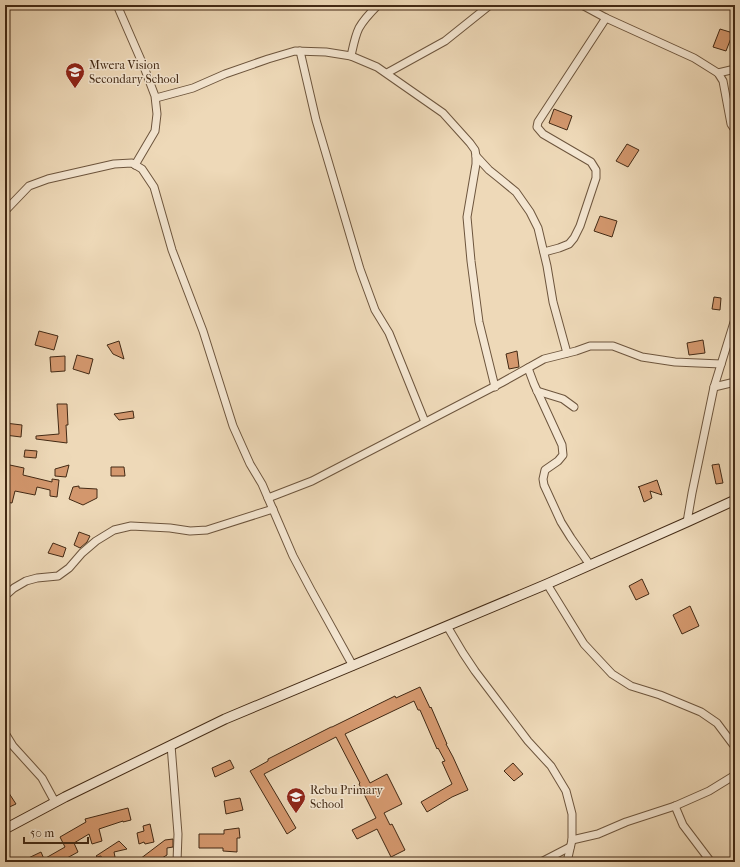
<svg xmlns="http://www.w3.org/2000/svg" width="740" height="867" font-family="'IM FELL French Canon',serif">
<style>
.building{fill:#d4986e;stroke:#422914}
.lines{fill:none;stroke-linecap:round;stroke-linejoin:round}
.minor-casing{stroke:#6d553d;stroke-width:9}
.secondary-casing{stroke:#422914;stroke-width:11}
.minor{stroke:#f4e6d1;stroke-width:7}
.secondary{stroke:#f4e6d1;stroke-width:9}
.labels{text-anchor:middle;stroke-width:3;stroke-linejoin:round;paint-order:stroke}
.poi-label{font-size:12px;fill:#422914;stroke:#f4e6d1;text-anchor:start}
</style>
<rect width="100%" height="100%" fill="#eed9b8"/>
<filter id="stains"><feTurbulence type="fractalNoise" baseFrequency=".005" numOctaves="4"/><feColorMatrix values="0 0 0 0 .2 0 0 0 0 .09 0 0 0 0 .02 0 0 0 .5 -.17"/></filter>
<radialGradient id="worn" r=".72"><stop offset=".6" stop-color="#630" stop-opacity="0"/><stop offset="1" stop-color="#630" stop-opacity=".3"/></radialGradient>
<g class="building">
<polygon points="720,29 733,33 726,51 713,47"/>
<polygon points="554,109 572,116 567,130 549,123"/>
<polygon points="627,144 639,150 628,167 616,161"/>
<polygon points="600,216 617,221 612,237 594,231"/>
<polygon points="714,297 721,298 720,310 712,309"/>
<polygon points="39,331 58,336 54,350 35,345"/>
<polygon points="703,340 705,353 689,355 687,343"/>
<polygon points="119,341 124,359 113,354 107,345"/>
<polygon points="517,351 519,367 509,369 506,354"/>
<polygon points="77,355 93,359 89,374 73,369"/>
<polygon points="65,356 65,371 51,372 50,357"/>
<polygon points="57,404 67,404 68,425 66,425 67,443 36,439 36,436 59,434"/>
<polygon points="133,411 134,418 119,420 114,414"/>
<polygon points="5,423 22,425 21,437 5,435"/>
<polygon points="25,450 37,451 36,458 24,457"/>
<polygon points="5,464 24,468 23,475 52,482 52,479 59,480 57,497 50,496 50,490 37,487 35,495 15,491 12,503 5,502"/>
<polygon points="719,464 723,483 716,484 712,465"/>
<polygon points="69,465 66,477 55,476 55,469"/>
<polygon points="111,467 124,467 125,476 111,476"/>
<polygon points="657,480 662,495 650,491 652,498 644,502 639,487 638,487"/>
<polygon points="79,486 79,488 97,489 97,498 83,505 69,499 73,487"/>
<polygon points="79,532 90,536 87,542 80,548 74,545"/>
<polygon points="53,543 66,548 63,557 48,553"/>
<polygon points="642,579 649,594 636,600 629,586"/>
<polygon points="690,606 699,626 682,634 673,615"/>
<polygon points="420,687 430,708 431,707 447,744 446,744 453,757 468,790 452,797 427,812 421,802 452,784 442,762 445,761 438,748 437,749 420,710 418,710 414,701 345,734 370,783 387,774 402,804 384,813 390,825 392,824 405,850 391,857 377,829 357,839 352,830 376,818 359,784 360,783 336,737 264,774 296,828 287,834 250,771 268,761 268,759 331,727 332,727 395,696 396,698"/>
<polygon points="230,760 234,768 215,777 212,768"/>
<polygon points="513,763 523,774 514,781 504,771"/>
<polygon points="5,787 16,804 5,809"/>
<polygon points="240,798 243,810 226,814 224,801"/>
<polygon points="128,808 131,820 123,822 123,821 99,829 102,841 92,844 89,834 74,843 78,852 67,858 69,862 20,862 41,852 44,859 65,847 60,837 86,822 85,819"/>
<polygon points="150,824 154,842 145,844 144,842 139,844 137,833 144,831 143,826"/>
<polygon points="239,828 240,838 237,838 237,852 223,851 223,848 199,848 199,834 224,834 224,830"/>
<polygon points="173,839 173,847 167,848 167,855 162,858 163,862 136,862 165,840"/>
<polygon points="119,841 127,849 114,852 116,862 103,862 101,856 97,857 96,856"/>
</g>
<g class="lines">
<g class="minor-casing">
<g id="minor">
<polyline points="117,5 144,67 155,96 157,114 155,131 135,165"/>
<polyline points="582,5 606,18 694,58 718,73 723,81 731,124 735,130"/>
<polyline points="300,51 316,120 360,269 375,310 389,333 425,422"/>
<path d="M351,56C353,47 355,36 359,28C364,19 371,12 378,5"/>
<polyline points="387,73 445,41 490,5"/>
<polyline points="718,73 735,69"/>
<polyline points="156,98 193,88 225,74 268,59 295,51 326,52 351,56 377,67 443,113 470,143 475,150 476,156 476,164 467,217 471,261 479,322 495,387"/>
<polyline points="476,156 489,170 499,178 516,192 530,212 538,228 547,266 553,302 567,353"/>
<polyline points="5,211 29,186 48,179 114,164 132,163 142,169 154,187 172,250 203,331 233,426 250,464 262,484 293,556 311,590 353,666"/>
<polyline points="544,252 559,248 569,244 574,238 580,226 596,178 596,170 591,162 543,134 537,127 538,122 606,18"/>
<polyline points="528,368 534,384 562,445 563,455 558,461 545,470 543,479 544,485 561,522 571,538 590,565"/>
<polyline points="714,387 735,382"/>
<polyline points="537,391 563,399 574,407"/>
<polyline points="268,498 312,481 501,383 544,359 576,351 590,346 613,346 642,357 675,362 721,364"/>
<polyline points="687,522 692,493 714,387 735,319"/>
<polyline points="547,584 584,644 612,674 631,686 660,695 701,712 717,723 735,747"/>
<polyline points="5,596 14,588 26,581 37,578 58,576 69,568 82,553 96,541 114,530 131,526 170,528 190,531 207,530 273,509"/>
<polyline points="447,626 463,653 475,671 528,741 551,766 566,791 572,814 572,840 567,862"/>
<polyline points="5,733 13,746 42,778 55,802"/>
<polyline points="171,745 178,834 177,862"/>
<polyline points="675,806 683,825 711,862"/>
<polyline points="572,840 598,834 626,822 675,806 709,791 735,775"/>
<polyline points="541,862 570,847"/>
</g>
</g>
<g class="secondary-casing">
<polyline id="secondary" points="5,829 65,797 225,719 547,584 687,522 735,500"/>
</g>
<use href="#minor" class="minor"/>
<use href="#secondary" class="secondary"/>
</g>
<defs>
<g id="school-pin" transform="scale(1)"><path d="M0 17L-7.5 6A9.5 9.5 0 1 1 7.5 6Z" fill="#8f2418" stroke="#f4e6d1"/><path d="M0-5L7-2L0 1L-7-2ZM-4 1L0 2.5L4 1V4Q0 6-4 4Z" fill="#fff"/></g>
</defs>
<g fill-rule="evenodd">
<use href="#school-pin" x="75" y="72"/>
<use href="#school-pin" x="296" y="797"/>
</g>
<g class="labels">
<g class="poi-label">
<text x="89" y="69">Mwera Vision<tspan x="89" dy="14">Secondary School</tspan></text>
<text x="310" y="794">Rebu Primary<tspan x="310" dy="14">School</tspan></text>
</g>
</g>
<rect width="740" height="867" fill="none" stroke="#eed9b8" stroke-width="20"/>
<rect x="6" y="6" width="728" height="855" fill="none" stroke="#422914" stroke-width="2"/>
<rect x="10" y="10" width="720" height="847" fill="none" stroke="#422914"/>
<path d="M24 837v6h64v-6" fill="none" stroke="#422914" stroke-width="2"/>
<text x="30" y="837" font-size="12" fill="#422914" stroke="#f4e6d1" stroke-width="3" paint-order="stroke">50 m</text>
<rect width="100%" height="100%" filter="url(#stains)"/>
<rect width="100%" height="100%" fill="url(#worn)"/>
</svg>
